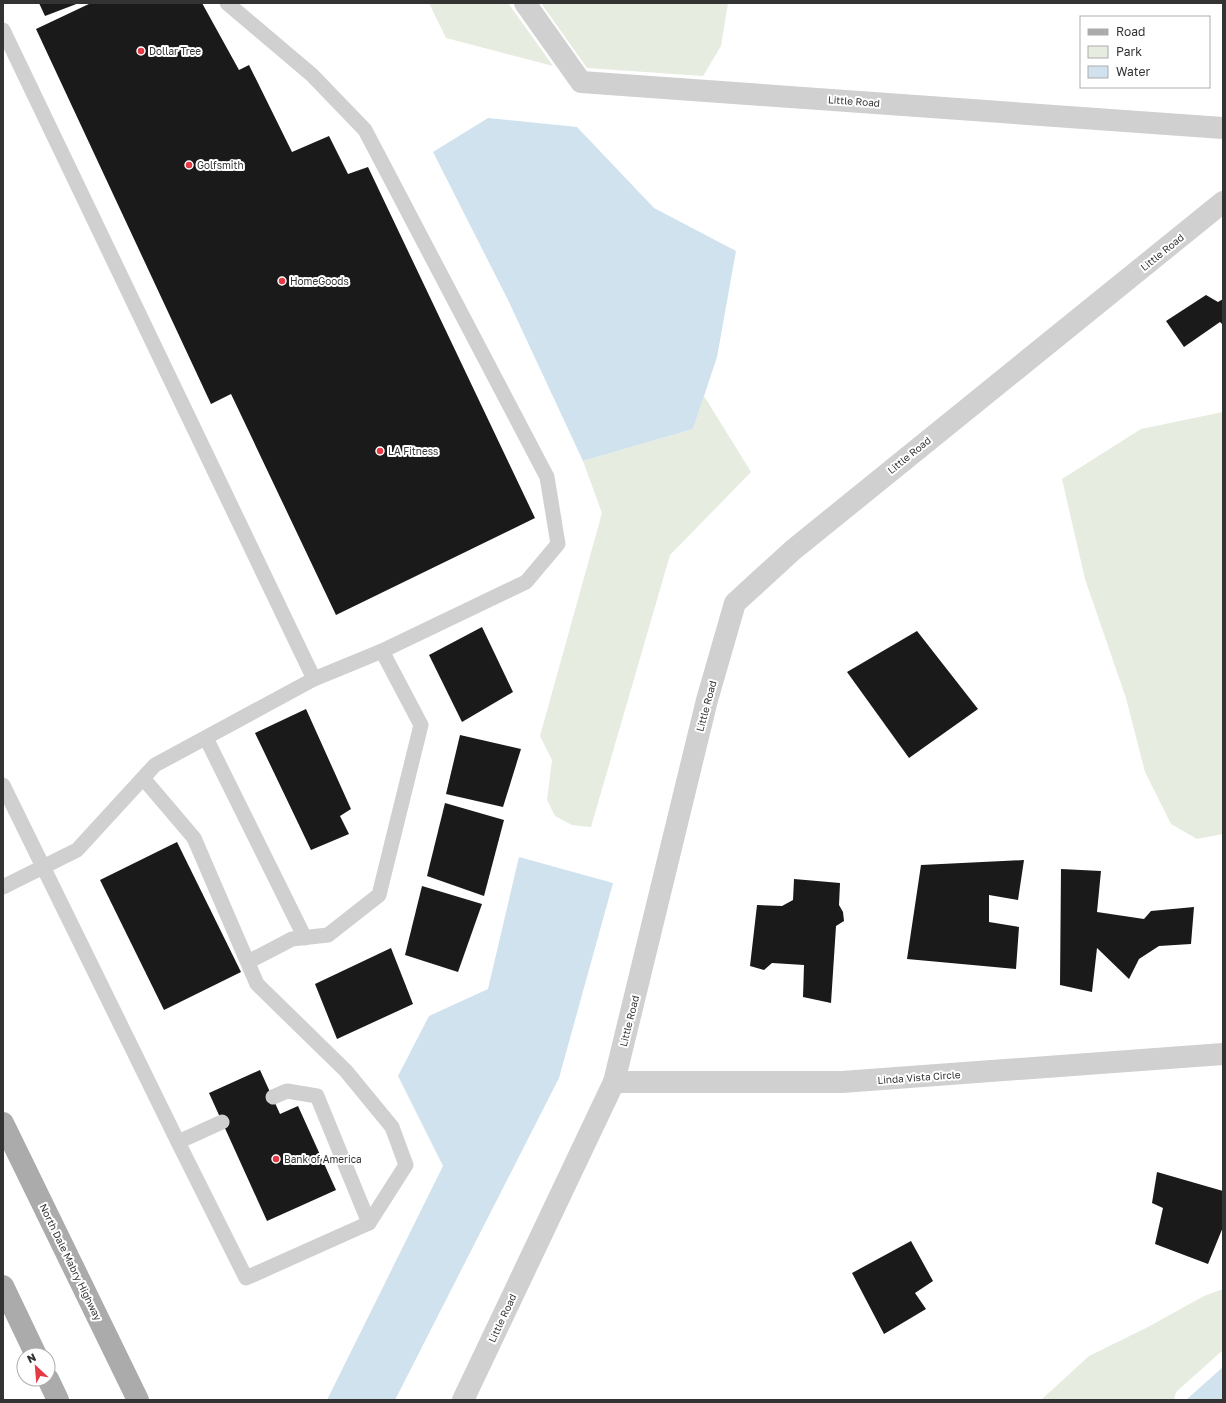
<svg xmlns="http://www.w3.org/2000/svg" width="1226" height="1403" font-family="'Golos Text',sans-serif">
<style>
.green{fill:#e6ecdf}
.water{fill:#cfe2ee}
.building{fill:#1a1a1a}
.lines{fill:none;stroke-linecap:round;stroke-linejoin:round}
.service{stroke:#d0d0d0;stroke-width:15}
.minor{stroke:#d0d0d0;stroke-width:22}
.primary{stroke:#ababab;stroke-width:22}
.poi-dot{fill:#e63946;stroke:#fff;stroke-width:1.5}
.labels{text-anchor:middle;stroke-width:4;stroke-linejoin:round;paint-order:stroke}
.poi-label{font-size:10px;fill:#333;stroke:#fff;text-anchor:start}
.street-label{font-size:10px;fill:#333;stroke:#fff}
</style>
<rect width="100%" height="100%" fill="#fff"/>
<g class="green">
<polygon points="429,3 508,3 553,66 446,38"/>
<polygon points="541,3 728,3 721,46 703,76 587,68"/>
<polygon points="704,396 751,472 670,555 591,827 572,825 555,816 547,800 552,760 540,736 602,513 583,461 693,429"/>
<polygon points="1223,412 1223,834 1197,839 1171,824 1145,772 1126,698 1085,579 1062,479 1141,429"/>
<polygon points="1223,1289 1223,1350 1176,1392 1174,1400 1041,1400 1089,1356 1148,1327 1204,1296"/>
</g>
<g class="water">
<polygon points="488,118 577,127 654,208 736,251 717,357 693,429 583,461 508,300 433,152"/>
<polygon points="519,857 613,883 559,1078 395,1400 327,1400 443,1166 398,1076 429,1016 488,989"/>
<polygon points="1223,1367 1223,1400 1186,1400"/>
</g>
<g class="building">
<polygon points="39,3 79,3 45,16"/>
<polygon points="91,3 202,3 239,70 249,65 292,152 329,136 348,174 368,167 535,518 336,615 231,394 211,404 36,29"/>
<polygon points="1206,295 1218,302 1223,299 1223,325 1220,322 1184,347 1166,321"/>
<polygon points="482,627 513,692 462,722 429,655"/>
<polygon points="917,631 978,709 909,758 847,672"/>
<polygon points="306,709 351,809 340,816 349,834 311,850 255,733"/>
<polygon points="460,735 521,749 503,807 446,794"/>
<polygon points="445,803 504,820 484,896 427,876"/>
<polygon points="177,842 241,972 164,1010 100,880"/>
<polygon points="1024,860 1018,900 989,895 989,922 1019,927 1016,969 907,959 921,865"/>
<polygon points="1061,869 1101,871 1097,912 1144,919 1151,911 1194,907 1191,944 1159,946 1139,959 1129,979 1097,948 1092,992 1060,985"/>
<polygon points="794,879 840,883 839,905 843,912 844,921 836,926 831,1003 803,997 804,965 772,963 764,970 750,966 757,905 782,906 793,900"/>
<polygon points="422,886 482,904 458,972 405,955"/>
<polygon points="391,948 413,1004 337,1039 315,984"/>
<polygon points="260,1070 280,1114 298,1106 336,1190 267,1221 209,1093"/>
<polygon points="1157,1172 1223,1191 1223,1227 1208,1264 1155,1244 1163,1208 1152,1203"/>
<polygon points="911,1241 933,1281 915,1293 926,1309 884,1334 852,1273"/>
</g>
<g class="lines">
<g class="service">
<polyline points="227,3 312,75 365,130 547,477 558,544 526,582 382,651 421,725 379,895 328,935 292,939 248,962"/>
<polyline points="3,30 314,679 155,765 77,850 3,887"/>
<polyline points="314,679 382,651"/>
<polyline points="206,738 305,938"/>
<polyline points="143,778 194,838 257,984 346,1071 392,1127 406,1165 369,1223 246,1278 178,1142 222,1122"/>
<polyline points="3,785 178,1142"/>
<polyline points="273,1097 287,1091 317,1096 369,1223"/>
</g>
<g class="minor">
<polyline points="525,3 581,82 1223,128"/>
<polyline points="614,1082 842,1082 1223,1054"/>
<polyline points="463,1400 614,1082 707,700 735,603 793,550 1223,202"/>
</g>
<g class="primary">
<polyline points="3,1123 138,1400"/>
<polyline points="3,1286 36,1355"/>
<polyline points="48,1379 58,1400"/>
</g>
</g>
<g class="poi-dot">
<circle cx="141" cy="51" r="4"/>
<circle cx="189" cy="165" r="4"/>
<circle cx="282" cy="281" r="4"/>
<circle cx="380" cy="451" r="4"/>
<circle cx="276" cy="1159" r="4"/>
</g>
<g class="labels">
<g class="poi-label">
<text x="149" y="55">Dollar Tree</text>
<text x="197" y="169">Golfsmith</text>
<text x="290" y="285">HomeGoods</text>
<text x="388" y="455">LA Fitness</text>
<text x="284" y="1163">Bank of America</text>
</g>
<g class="street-label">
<text transform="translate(854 101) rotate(4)" y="4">Little Road</text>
<text transform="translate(1162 252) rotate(-39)" y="4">Little Road</text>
<text transform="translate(909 455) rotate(-39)" y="4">Little Road</text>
<text transform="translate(706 706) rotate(-75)" y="4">Little Road</text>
<text transform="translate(629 1021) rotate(-76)" y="4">Little Road</text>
<text transform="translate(919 1077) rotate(-4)" y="4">Linda Vista Circle</text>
<text transform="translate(71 1262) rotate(64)" y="4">North Dale Mabry Highway</text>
<text transform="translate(502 1318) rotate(-65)" y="4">Little Road</text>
</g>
</g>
<rect width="1226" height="1403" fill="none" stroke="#333333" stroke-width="8"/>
<rect x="1080" y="16" width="130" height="72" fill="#ffffff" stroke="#adadad"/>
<rect x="1088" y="29" width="20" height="6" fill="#ababab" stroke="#adadad"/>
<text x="1116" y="36" font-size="12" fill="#333333">Road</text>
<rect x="1088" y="46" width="20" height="12" fill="#e6ecdf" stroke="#adadad"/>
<text x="1116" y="56" font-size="12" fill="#333333">Park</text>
<rect x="1088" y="66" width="20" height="12" fill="#cfe2ee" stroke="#adadad"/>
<text x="1116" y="76" font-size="12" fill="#333333">Water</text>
<g transform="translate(36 1367) rotate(334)"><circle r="19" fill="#ffffff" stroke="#adadad"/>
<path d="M0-3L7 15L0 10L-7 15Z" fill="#e63946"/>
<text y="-6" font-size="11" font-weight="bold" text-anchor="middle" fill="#333333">N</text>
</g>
</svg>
